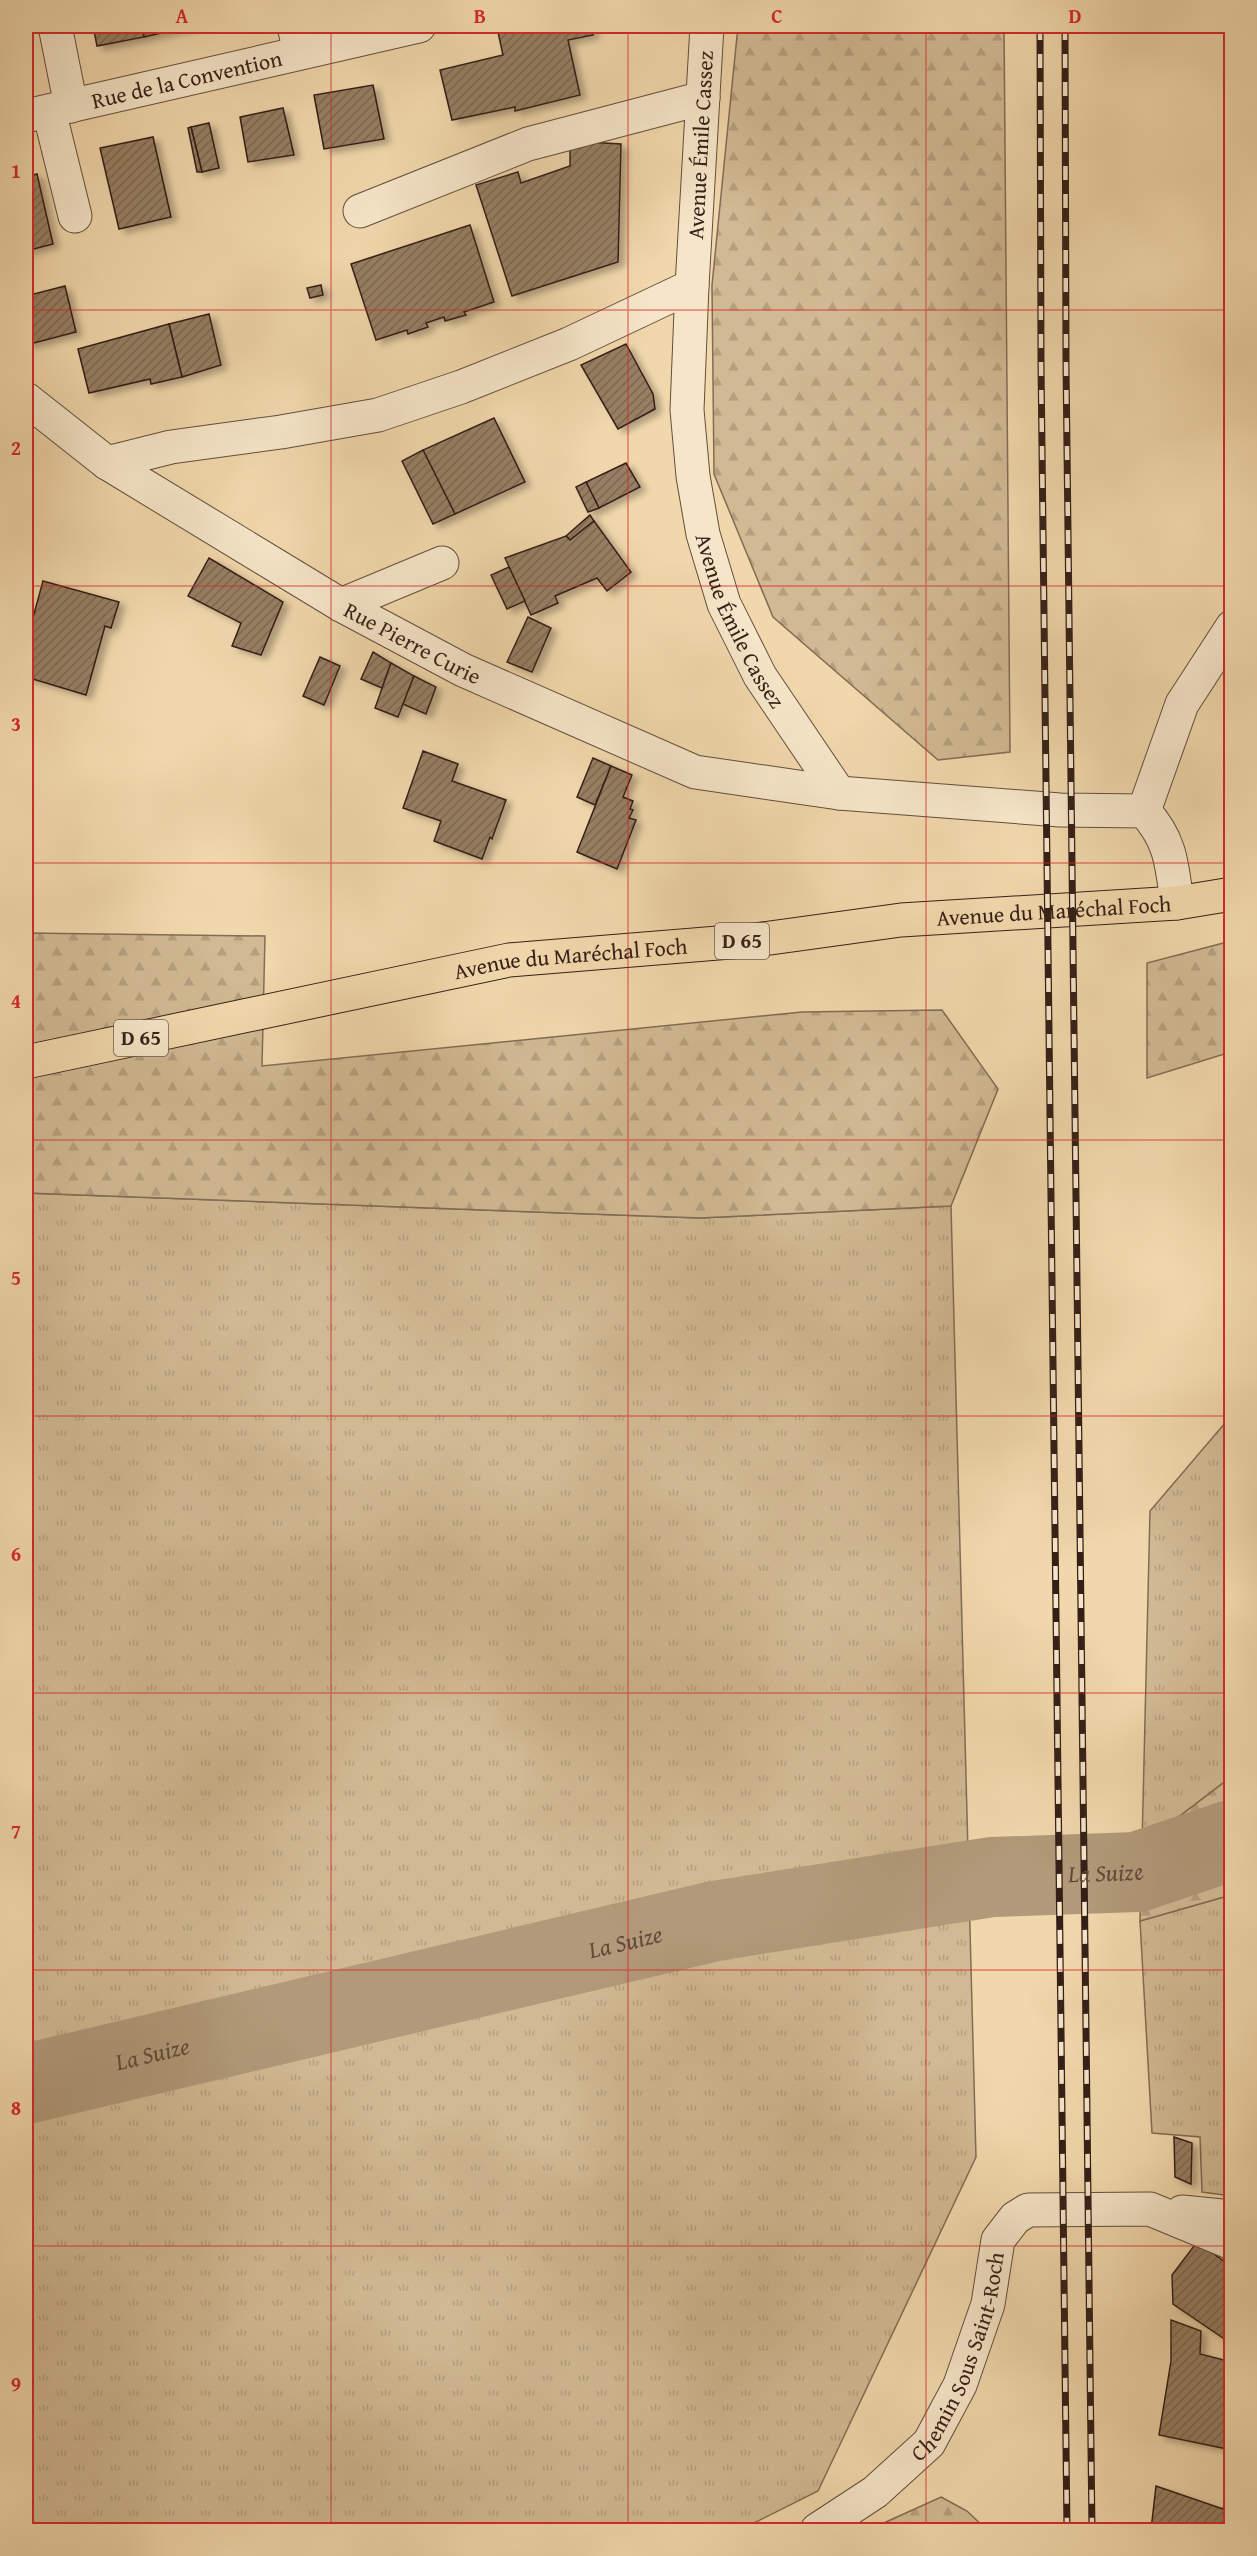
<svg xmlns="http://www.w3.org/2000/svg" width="1257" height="2556" font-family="'Gentium Book Plus',serif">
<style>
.grass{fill:url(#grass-tufts);stroke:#826c55;stroke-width:1.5}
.forest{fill:url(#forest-firs);stroke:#826c55;stroke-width:1.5}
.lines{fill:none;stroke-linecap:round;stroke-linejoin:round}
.river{stroke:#b19979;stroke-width:80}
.building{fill:url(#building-hatch);stroke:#341f17;stroke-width:1.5;filter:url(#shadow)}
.minor-casing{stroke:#634d3c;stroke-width:35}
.major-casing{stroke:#341f17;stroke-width:35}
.minor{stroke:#f6e6c9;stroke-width:33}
.major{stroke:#f1d8ac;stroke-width:33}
.rail-casing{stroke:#341f17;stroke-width:7}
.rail{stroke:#f6e6c9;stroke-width:4.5;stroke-dasharray:14;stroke-linecap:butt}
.grid{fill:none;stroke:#d62828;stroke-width:1.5;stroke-opacity:0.55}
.labels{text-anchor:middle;stroke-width:4.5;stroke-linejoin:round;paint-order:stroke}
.shield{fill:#f6e6c9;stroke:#6e5b4c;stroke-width:1.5}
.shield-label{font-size:21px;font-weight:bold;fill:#341f17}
.street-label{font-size:22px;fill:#341f17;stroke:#f6e6c9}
.water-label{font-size:24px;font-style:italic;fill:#604a39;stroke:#f6e6c9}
.neatline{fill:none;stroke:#d62828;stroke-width:2}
.grid-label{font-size:20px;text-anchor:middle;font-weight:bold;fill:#d62828}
</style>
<defs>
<pattern id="grass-tufts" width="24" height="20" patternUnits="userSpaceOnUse" patternTransform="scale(1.5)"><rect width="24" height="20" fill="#d1b993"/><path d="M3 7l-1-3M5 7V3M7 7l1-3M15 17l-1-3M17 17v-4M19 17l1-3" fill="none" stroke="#b49f7e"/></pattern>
<pattern id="forest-firs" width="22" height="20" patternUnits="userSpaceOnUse" patternTransform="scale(1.5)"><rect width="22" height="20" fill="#d1b993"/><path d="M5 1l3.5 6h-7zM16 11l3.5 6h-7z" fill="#b49f7e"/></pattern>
<pattern id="building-hatch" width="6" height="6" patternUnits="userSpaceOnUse" patternTransform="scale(1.5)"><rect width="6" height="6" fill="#967f64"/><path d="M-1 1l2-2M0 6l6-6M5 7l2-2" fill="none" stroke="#7b6751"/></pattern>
<filter id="shadow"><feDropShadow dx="6" dy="4" stdDeviation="3" flood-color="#0004"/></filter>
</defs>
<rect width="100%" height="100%" fill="#f1d8ac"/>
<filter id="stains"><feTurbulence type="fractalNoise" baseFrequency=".00333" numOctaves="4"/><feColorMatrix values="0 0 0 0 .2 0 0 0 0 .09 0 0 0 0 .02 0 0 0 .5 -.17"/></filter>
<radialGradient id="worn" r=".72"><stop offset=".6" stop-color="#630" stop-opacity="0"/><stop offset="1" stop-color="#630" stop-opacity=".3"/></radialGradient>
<g class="grass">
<polygon points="26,1193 700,1218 951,1206 976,2157 818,2491 740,2530 26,2530"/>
<polygon points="1231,1416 1231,1777 1142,1845 1150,1511"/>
<polygon points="1231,1895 1231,2196 1202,2192 1200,2137 1152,2133 1140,1921"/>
</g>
<g class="forest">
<polygon points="738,26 1004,26 1010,752 938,760 773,617 714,474 712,285"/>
<polygon points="26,933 265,936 262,1066 802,1012 942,1010 998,1089 951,1206 700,1218 26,1193"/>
<polygon points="1231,941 1231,1052 1147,1078 1147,963"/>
<polygon points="1231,1777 1231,1895 1140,1921 1142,1845"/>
<polygon points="941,2497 967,2511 987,2530 876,2530 886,2522"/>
</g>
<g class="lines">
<path class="river" id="s1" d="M26,2084L715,1921L992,1877L1137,1872L1232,1840"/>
</g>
<g class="building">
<polygon points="93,26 142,26 144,37 97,46"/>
<polygon points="142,26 191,26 144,37"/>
<polygon points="529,26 592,26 593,35 568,40 580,95 515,111 515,107 452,120 440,70 503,55 498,32"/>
<polygon points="373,85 384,139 324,149 314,95"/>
<polygon points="283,108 294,155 248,162 240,117"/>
<polygon points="209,123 219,168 202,172 191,127"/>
<polygon points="191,127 202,172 197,172 188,128"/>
<polygon points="153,137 171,217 119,229 100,148"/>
<polygon points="570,141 621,144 618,262 512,296 476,185 518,172 521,183 570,166"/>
<polygon points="37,174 53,244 26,251 26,177"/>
<polygon points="470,225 494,302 464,312 466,315 445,321 444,317 426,323 428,327 408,334 407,330 376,340 351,264"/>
<polygon points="321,285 323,295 310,298 307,288"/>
<polygon points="65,286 76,332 26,345 26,296"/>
<polygon points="209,314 221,365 182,377 169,324"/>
<polygon points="169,324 182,377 151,384 150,379 89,393 78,349"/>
<polygon points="626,344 653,394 655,409 618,429 581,365"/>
<polygon points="494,418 525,482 455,514 423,450"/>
<polygon points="423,450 455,514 433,524 402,461"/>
<polygon points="626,463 640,487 599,508 586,482"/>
<polygon points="586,482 599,508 588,512 576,487"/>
<polygon points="590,515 594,521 570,540 566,536"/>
<polygon points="594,521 631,572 607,591 597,578 555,596 558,603 531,615 505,558 566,536 570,540"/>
<polygon points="209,558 283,602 261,655 232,646 241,623 188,596"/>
<polygon points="509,567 525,601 507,609 491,575"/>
<polygon points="43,581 119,602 111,628 105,626 86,695 26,677 26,643"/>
<polygon points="528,617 551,628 532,672 507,662"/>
<polygon points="373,652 391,663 382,688 361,679"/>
<polygon points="320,657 340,666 324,705 303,696"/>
<polygon points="391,663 414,676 398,717 375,708"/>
<polygon points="414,676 436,687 426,714 403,704"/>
<polygon points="423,751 458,764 452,781 506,800 492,839 490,837 482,859 434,841 441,821 403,808"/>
<polygon points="593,758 611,766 595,805 577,797"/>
<polygon points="611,766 632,775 623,797 633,801 630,809 633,810 629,818 636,820 617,869 577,852"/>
<polygon points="1174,2137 1192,2143 1191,2184 1175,2177"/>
<polygon points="1197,2242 1232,2267 1232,2324 1223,2338 1173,2304 1172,2275"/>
<polygon points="1171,2320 1201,2331 1200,2354 1232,2362 1232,2450 1159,2435 1171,2361"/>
<polygon points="1232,2479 1232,2530 1151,2530 1156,2486 1223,2509"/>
</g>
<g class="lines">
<g class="minor-casing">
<g id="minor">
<polyline points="55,26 71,106"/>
<polyline points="294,26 300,53"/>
<path id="s2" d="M707,26L692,286L687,410L693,476L703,534L724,604L760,676L839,793L1060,810L1144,811C1171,840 1172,865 1177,903"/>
<polyline points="49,111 75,216"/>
<path id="s3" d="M26,116L419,26"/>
<polyline points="360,211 528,144 703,98"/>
<path id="s4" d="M26,399L107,463L341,605L463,670L695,772L839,793"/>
<polyline points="107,463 171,447 281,432 378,415 461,387 569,344 692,286"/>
<polyline points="341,605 442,563"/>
<polyline points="1144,811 1182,704 1232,627"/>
<polyline points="1182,2212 1232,2217"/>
<path id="s5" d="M817,2530L875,2492L929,2443L960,2385L988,2304L998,2240L1015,2218L1028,2210L1150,2209L1232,2243"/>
</g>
</g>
<g class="major-casing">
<g id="major">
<path id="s6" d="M26,1062L509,960L755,940L901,920L1177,903L1232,894"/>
</g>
</g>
<use href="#minor" class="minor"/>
<use href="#major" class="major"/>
<g class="rail-casing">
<g id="rail">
<polyline points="1040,26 1041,365 1067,2530"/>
<polyline points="1065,26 1066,365 1092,2530"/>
</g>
</g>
<use href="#rail" class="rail"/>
</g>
<path class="grid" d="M331,26V2530M628,26V2530M926,26V2530M26,310H1232M26,586H1232M26,863H1232M26,1140H1232M26,1416H1232M26,1693H1232M26,1970H1232M26,2246H1232"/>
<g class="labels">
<g class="shield">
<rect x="715" y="923" width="54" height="36" rx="4.5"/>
<rect x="114" y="1020" width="54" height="36" rx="4.5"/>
</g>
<g class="shield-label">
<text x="742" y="948">D 65</text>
<text x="141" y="1045">D 65</text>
</g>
<g class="street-label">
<text dy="8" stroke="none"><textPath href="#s3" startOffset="165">Rue de la Convention</textPath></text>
<text transform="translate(700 145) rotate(-87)" y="8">Avenue Émile Cassez</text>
<text dy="8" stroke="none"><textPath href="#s2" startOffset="604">Avenue Émile Cassez</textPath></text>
<text dy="8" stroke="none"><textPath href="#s4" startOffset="458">Rue Pierre Curie</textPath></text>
<text dy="8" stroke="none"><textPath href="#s6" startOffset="1041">Avenue du Maréchal Foch</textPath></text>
<text dy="8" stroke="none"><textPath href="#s6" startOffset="555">Avenue du Maréchal Foch</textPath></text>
<text dy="8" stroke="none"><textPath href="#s5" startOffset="234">Chemin Sous Saint-Roch</textPath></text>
</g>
<g class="water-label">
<text dy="8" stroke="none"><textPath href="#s1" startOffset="1102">La Suize</textPath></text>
<text dy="8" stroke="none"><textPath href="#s1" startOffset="616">La Suize</textPath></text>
<text dy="8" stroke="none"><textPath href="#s1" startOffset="130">La Suize</textPath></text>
</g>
</g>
<rect width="1257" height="2556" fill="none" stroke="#f1d8ac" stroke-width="66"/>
<rect x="33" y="33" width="1191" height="2490" class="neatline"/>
<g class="grid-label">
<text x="182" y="23">A</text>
<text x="480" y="23">B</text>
<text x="777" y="23">C</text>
<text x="1075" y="23">D</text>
<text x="16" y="178">1</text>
<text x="16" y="455">2</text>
<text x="16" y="731">3</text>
<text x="16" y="1008">4</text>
<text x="16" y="1285">5</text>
<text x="16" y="1561">6</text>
<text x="16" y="1838">7</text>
<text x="16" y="2115">8</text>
<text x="16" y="2391">9</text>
</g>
<rect width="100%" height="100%" filter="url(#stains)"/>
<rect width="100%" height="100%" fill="url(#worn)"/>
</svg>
